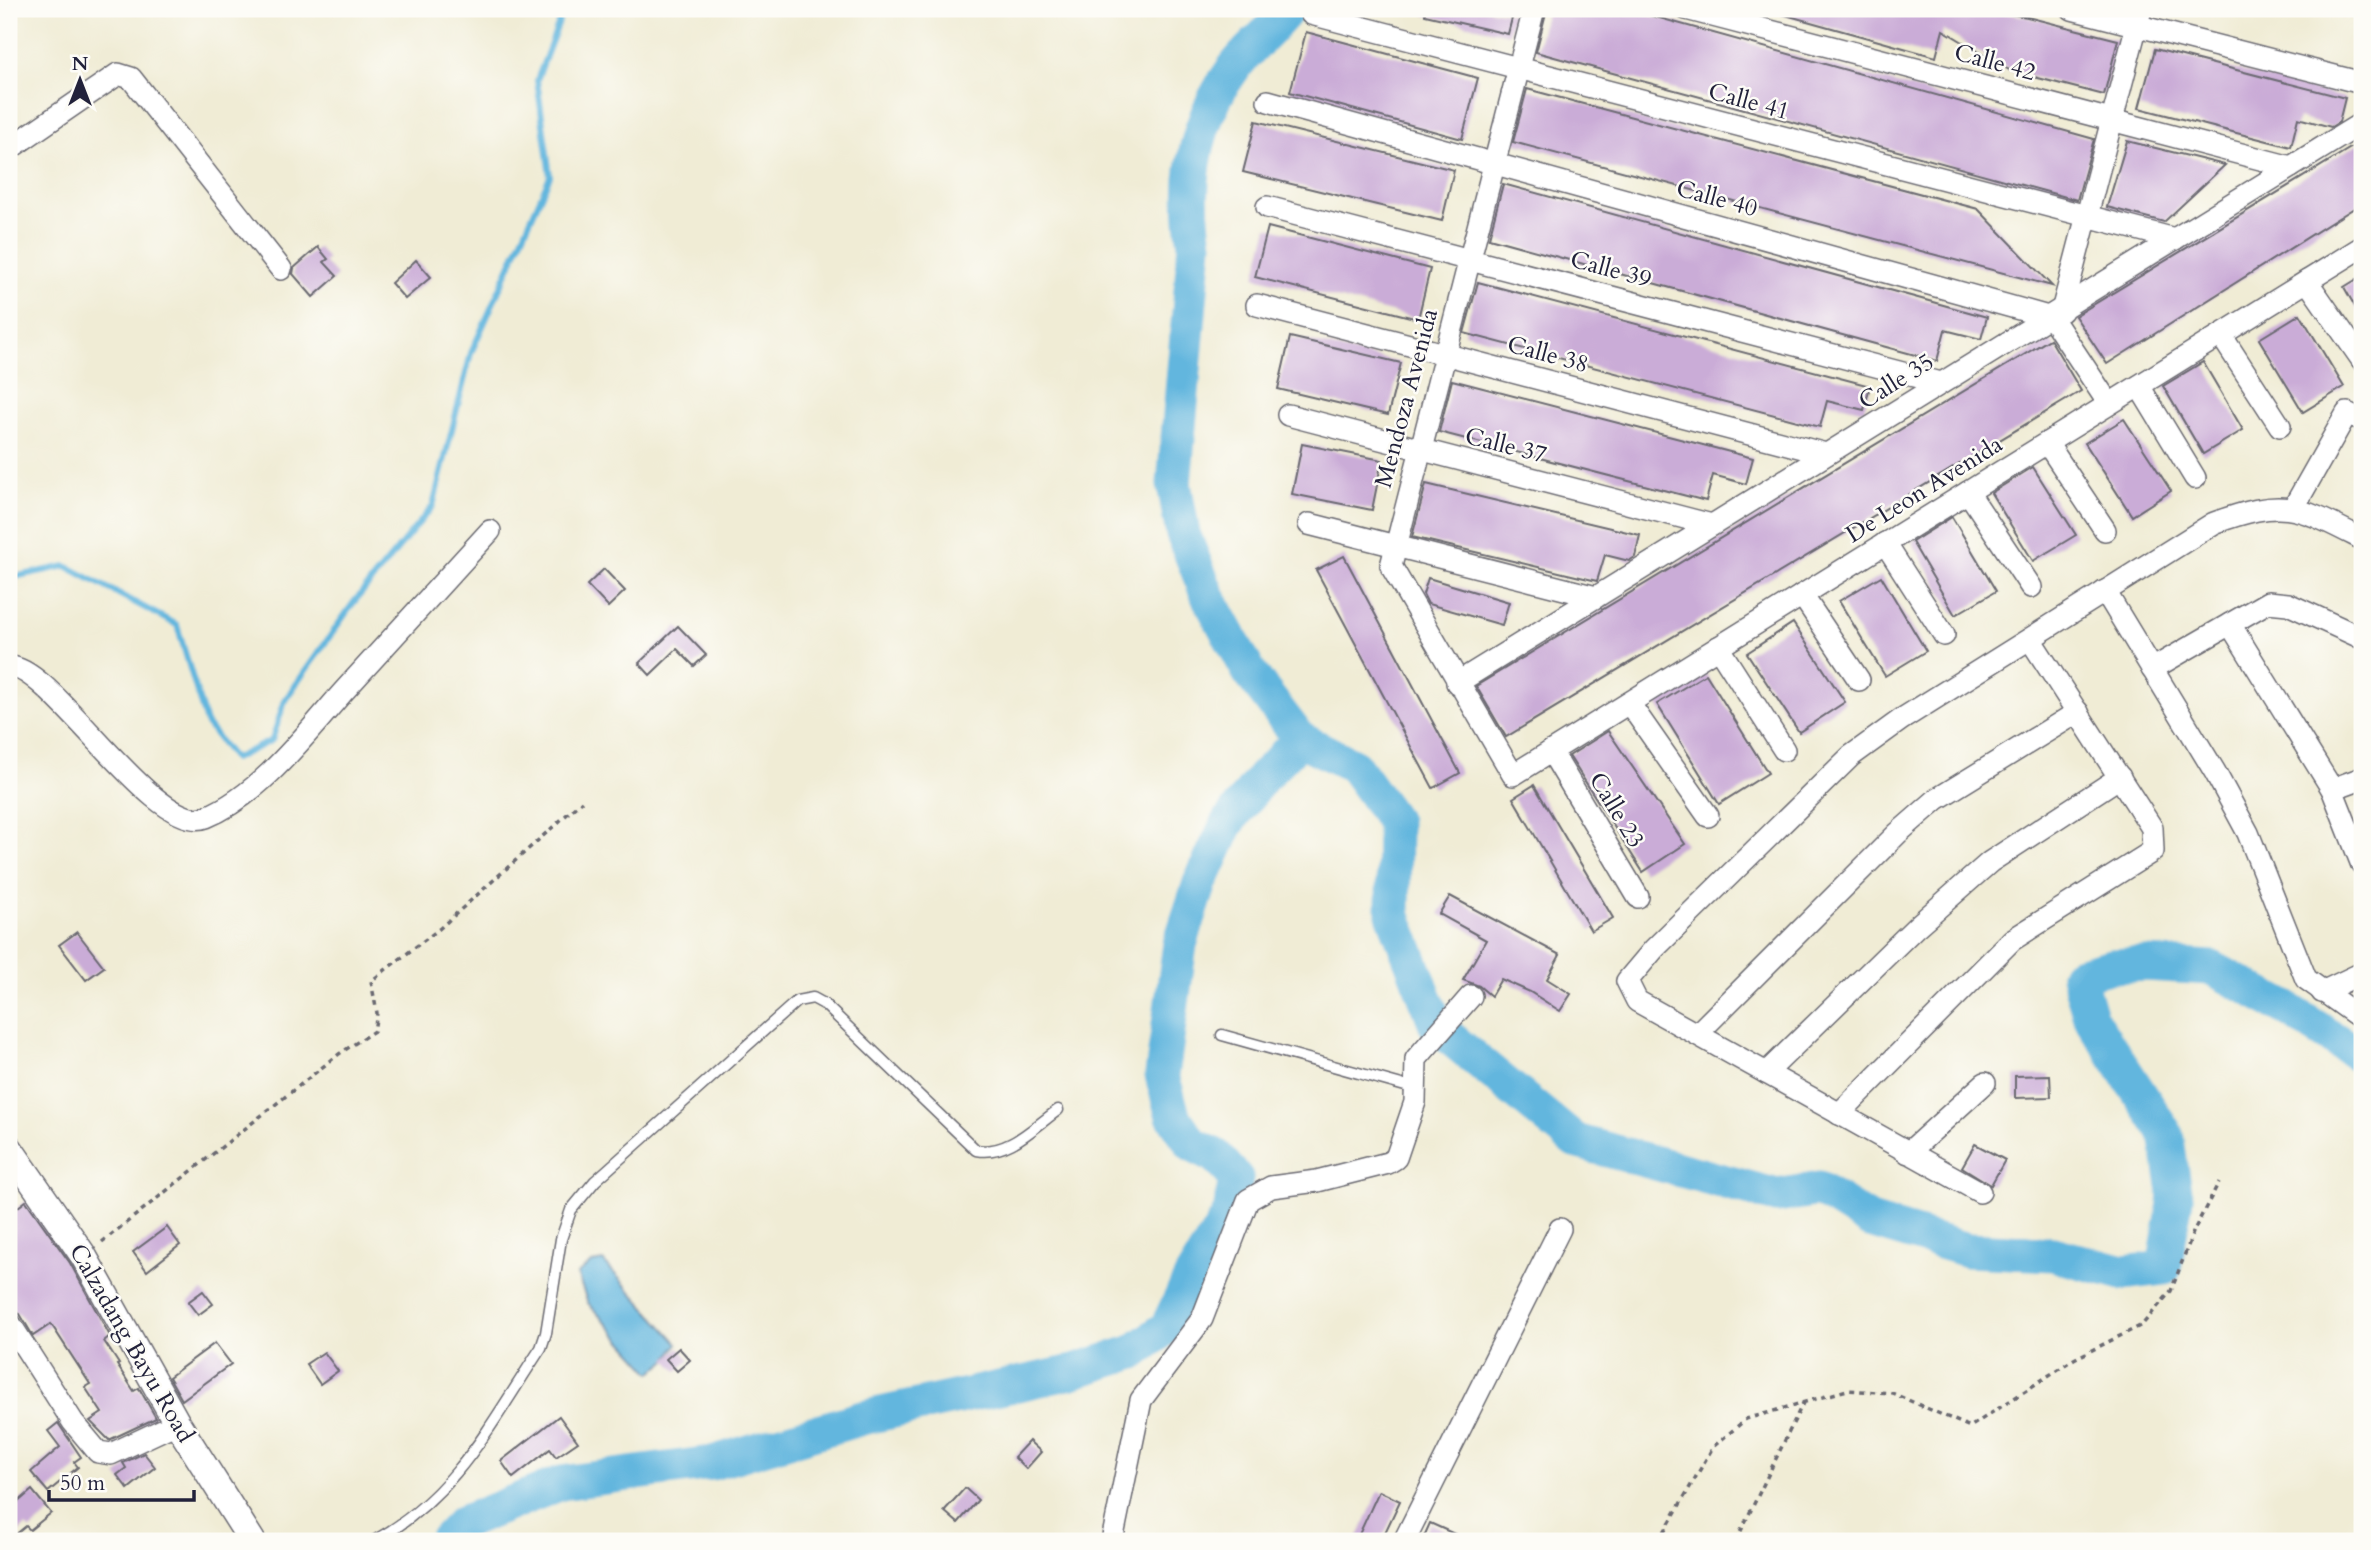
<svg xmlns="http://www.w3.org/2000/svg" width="2371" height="1550" font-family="Cardo,serif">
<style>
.water{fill:#62b6de;stroke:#426c8c;stroke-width:2}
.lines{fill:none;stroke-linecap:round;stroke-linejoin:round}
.stream{stroke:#62b6de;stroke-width:6}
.river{stroke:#62b6de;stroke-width:35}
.building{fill:#caacd7}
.service-casing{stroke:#6a6971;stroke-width:13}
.minor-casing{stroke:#6a6971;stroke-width:24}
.tertiary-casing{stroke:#6a6971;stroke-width:29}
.path{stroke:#6a6971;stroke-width:3.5;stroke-dasharray:5 5;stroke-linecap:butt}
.service{stroke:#fff;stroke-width:10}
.minor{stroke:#fff;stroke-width:21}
.tertiary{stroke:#fff;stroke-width:26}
.labels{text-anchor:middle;stroke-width:5;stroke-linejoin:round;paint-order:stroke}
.street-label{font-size:24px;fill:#22223b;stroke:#fdfcf7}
</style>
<rect width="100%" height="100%" fill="#fdfcf7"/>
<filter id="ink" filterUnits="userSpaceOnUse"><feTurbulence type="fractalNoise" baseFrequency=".0143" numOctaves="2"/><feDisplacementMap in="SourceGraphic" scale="14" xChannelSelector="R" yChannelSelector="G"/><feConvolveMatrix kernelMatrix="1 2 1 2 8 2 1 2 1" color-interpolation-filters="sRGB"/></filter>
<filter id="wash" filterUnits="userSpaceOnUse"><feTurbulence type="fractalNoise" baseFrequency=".00686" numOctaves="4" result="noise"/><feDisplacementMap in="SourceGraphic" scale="28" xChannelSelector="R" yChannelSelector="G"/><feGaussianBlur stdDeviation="1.57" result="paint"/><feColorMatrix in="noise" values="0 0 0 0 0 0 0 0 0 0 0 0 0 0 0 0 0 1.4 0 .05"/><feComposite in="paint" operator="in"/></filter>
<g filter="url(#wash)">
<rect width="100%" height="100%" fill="#f0ecd5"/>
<polygon class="water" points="603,1261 678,1343 666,1361 651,1373 588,1303 577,1274 592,1263"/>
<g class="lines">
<polyline class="stream" points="9,578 66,566 177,625 206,723 234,759 272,740 285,700 354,602 433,506 471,353 550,176 537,80 564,9"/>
<g class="river">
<path d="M1288,9C1272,31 1249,47 1233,69C1194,122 1185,181 1195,244L1174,484L1183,534L1208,596L1249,672L1300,739L1354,766L1394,822L1393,914L1437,1027L1575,1141L1777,1196L1819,1189L1870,1221L1967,1250L2053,1254L2123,1273L2164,1268L2176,1198L2166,1134L2090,1017L2078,975L2112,966L2146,964L2212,968L2286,1008L2362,1057"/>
<polyline points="445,1541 462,1523 561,1483 712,1463 862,1418 1068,1373 1134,1352 1167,1327 1191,1277 1230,1213 1236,1178 1216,1156 1192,1144 1173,1116 1162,1075 1180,944 1200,883 1227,824 1262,778 1300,739"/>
</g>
</g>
<g id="blocks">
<g class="building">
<polygon points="1425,9 1488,9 1513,14 1508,34 1425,15"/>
<polygon points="1547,9 1627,9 2094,139 2077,200 1536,52"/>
<polygon points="1783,9 1980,9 2027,17 2118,40 2104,95 2011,71 1943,30 1936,57 1782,14"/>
<polygon points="1306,32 1478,78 1462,139 1290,92"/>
<polygon points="2155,49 2345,98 2339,122 2331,127 2298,118 2291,147 2139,108"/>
<polygon points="1527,89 1978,209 2052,286 1513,142"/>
<polygon points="1256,121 1454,170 1442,221 1243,172"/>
<polygon points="2127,141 2225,165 2164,222 2107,207"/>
<polygon points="2362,141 2362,203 2107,364 2075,316"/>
<polygon points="1503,184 1987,317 1981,339 1945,330 1937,361 1489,238"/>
<polygon points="1268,227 1430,269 1418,319 1255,277"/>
<polygon points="318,247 328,259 324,262 337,276 313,297 293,274 294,268"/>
<polygon points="416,260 431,277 405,299 391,283"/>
<polygon points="2362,276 2362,319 2344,287"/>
<polygon points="1478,282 1870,386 1864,410 1827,401 1820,427 1464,333"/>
<polygon points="2300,314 2344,387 2303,412 2259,339"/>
<polygon points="1290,337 1401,363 1388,415 1278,389"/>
<polygon points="2050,339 2081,391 1506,737 1476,686"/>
<polygon points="2203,362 2243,430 2203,454 2163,386"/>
<polygon points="1452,380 1753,458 1746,484 1713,475 1706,501 1439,432"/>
<polygon points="2124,419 2171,491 2132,516 2085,443"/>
<polygon points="1302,444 1382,460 1372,510 1292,494"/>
<polygon points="2033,467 2076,535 2033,561 1991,493"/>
<polygon points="1426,484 1640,535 1635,557 1629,561 1605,555 1597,581 1412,537"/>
<polygon points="1952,517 1996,591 1955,615 1912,542"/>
<polygon points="1344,556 1460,773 1433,788 1316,570"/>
<polygon points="604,569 625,591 608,607 587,585"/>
<polygon points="1881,576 1926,651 1885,676 1839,601"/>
<polygon points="1428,578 1509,602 1502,625 1428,604 1423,594"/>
<polygon points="1793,623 1845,702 1799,732 1747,653"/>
<polygon points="678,626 706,655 694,666 677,649 650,675 639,663"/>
<polygon points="1706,674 1768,773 1719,804 1657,704"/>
<polygon points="1608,731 1685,844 1643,872 1569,756"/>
<polygon points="1534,785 1613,918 1591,931 1513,798"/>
<polygon points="1450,896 1560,955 1547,979 1571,994 1560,1011 1530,992 1501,979 1491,996 1479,986 1463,980 1486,940 1439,914"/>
<polygon points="77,932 104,967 86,980 59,945"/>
<polygon points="2050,1075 2051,1097 2015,1098 2015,1076"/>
<polygon points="1975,1144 2005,1160 1991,1185 1962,1167"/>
<polygon points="26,1201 70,1263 110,1336 104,1341 119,1364 117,1365 134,1391 139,1388 156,1418 109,1440 90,1421 102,1413 85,1387 90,1384 51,1324 33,1336 20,1314 9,1309 9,1214"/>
<polygon points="167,1227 180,1245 147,1271 133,1252"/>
<polygon points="203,1291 213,1304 198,1315 188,1302"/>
<polygon points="215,1343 231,1364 182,1400 169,1377"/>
<polygon points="679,1348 690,1360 677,1371 666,1359"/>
<polygon points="324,1352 338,1371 320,1384 306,1364"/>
<polygon points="559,1416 578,1442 556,1457 550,1449 513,1478 501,1461"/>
<polygon points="58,1423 81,1457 74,1462 78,1467 48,1492 31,1472 60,1447 48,1431"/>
<polygon points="1029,1441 1041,1452 1026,1469 1014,1457"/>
<polygon points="144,1453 155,1467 128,1489 117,1475 126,1468 123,1463"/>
<polygon points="965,1488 978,1500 958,1523 944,1511"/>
<polygon points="32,1490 51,1513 30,1530 26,1526 9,1540 9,1510"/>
<polygon points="1379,1491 1400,1501 1381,1541 1356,1541"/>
<polygon points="1430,1523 1470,1541 1422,1541"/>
</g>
</g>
</g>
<g filter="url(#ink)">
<use href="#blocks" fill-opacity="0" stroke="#6a6971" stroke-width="2"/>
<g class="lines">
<g class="service-casing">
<g id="service">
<polyline points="1222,1035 1416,1089"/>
<path d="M374,1541C456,1496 491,1423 541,1348L546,1333L561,1239L571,1210L595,1181L797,1001L813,998L824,1004L976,1150C1008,1156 1034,1127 1058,1110"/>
</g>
</g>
<g class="minor-casing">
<g id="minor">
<polyline points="1534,9 1391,566 1513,775 2362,247"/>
<polyline points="1686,9 2291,167"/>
<polyline points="2072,9 2362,83"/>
<polyline points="1311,14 2175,239"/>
<polyline points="1268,101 2052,318 2109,404"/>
<polyline points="9,149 118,74 131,78 281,269"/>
<polyline points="1267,207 1941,383"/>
<polyline points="2307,281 2362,360"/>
<polyline points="1257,305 1826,454"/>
<polyline points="2062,311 2141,9"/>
<polyline points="2221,335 2280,426"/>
<polyline points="2139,386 2195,478"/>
<polyline points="1288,415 1712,525"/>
<polyline points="2047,443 2105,530"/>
<polyline points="1968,492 2031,587"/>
<polyline points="2294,507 2347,413 2362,420"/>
<polyline points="1309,524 1596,597"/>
<polyline points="1885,543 1944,635"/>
<polyline points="2105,591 2215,772 2248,833 2306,979 2362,1019"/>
<polyline points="1802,595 1859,680"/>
<polyline points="2230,624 2332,789 2362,865"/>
<polyline points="1718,647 1784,750"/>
<path d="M9,667C50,663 155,837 206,817C260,795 305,735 343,692C392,639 441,585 490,531"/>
<polyline points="2152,669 2268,602 2288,604 2362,638"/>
<polyline points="1457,683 2362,123"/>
<polyline points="1629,703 1708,816"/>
<polyline points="1551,751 1638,897"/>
<polyline points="2332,789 2362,778"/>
<polyline points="2322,992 2362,973"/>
<polyline points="1697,1034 1898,833 1937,799 2078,712"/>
<polyline points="1766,1073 1916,927 1990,862 2120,777"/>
<polyline points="1839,1114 2012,940 2153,851 2152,828 2030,639"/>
<polyline points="1908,1153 1985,1083"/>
<path d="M1980,1192L1637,1001L1627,981L1654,949L1851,756L1902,719L2214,523C2285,497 2297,506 2362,539"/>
<polyline points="9,1322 73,1422 98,1452 111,1454 177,1423"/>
<polyline points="1112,1541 1141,1400 1202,1319 1248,1200 1271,1187 1317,1181 1388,1163 1396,1158 1415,1102 1416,1059 1471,996"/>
<polyline points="1404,1541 1560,1229"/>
</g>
</g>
<g class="tertiary-casing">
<polyline id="tertiary" points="9,1148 83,1255 177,1423 252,1541"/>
</g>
<g class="path">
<polyline points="102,1242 339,1054 374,1031 377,1013 371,981 439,929 582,801"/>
<polyline points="1659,1541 1713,1447 1746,1419 1847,1390 1892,1393 1970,1427 2074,1359 2142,1325 2171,1291 2194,1230 2219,1182"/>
<polyline points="1736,1541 1804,1401"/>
</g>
<use href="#service" class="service"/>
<use href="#minor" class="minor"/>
<use href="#tertiary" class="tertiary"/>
</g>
</g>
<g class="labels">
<g class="street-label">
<text transform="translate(1995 62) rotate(15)" y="8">Calle 42</text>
<text transform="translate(1749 101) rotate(15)" y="8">Calle 41</text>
<text transform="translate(1717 198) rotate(15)" y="8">Calle 40</text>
<text transform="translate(1611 269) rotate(15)" y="8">Calle 39</text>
<text transform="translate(1548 354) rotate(15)" y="8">Calle 38</text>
<text transform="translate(1896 381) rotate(-32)" y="8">Calle 35</text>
<text transform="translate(1406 398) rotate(-75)" y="8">Mendoza Avenida</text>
<text transform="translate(1506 445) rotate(14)" y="8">Calle 37</text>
<text transform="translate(1924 489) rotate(-32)" y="8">De Leon Avenida</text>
<text transform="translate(1617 810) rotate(59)" y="8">Calle 23</text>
<text transform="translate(132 1343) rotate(60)" y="8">Calzadang Bayu Road</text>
</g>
</g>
<rect width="2371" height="1550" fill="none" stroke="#fdfcf7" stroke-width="35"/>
<g transform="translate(80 80)" stroke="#fdfcf7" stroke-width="5" paint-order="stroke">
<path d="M0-5L12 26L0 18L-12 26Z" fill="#22223b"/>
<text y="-10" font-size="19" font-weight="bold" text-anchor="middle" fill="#22223b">N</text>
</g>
<path d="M49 1490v10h145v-10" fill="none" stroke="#22223b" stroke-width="3.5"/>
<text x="60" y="1490" font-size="21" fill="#22223b" stroke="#fdfcf7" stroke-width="5" paint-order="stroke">50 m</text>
</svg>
